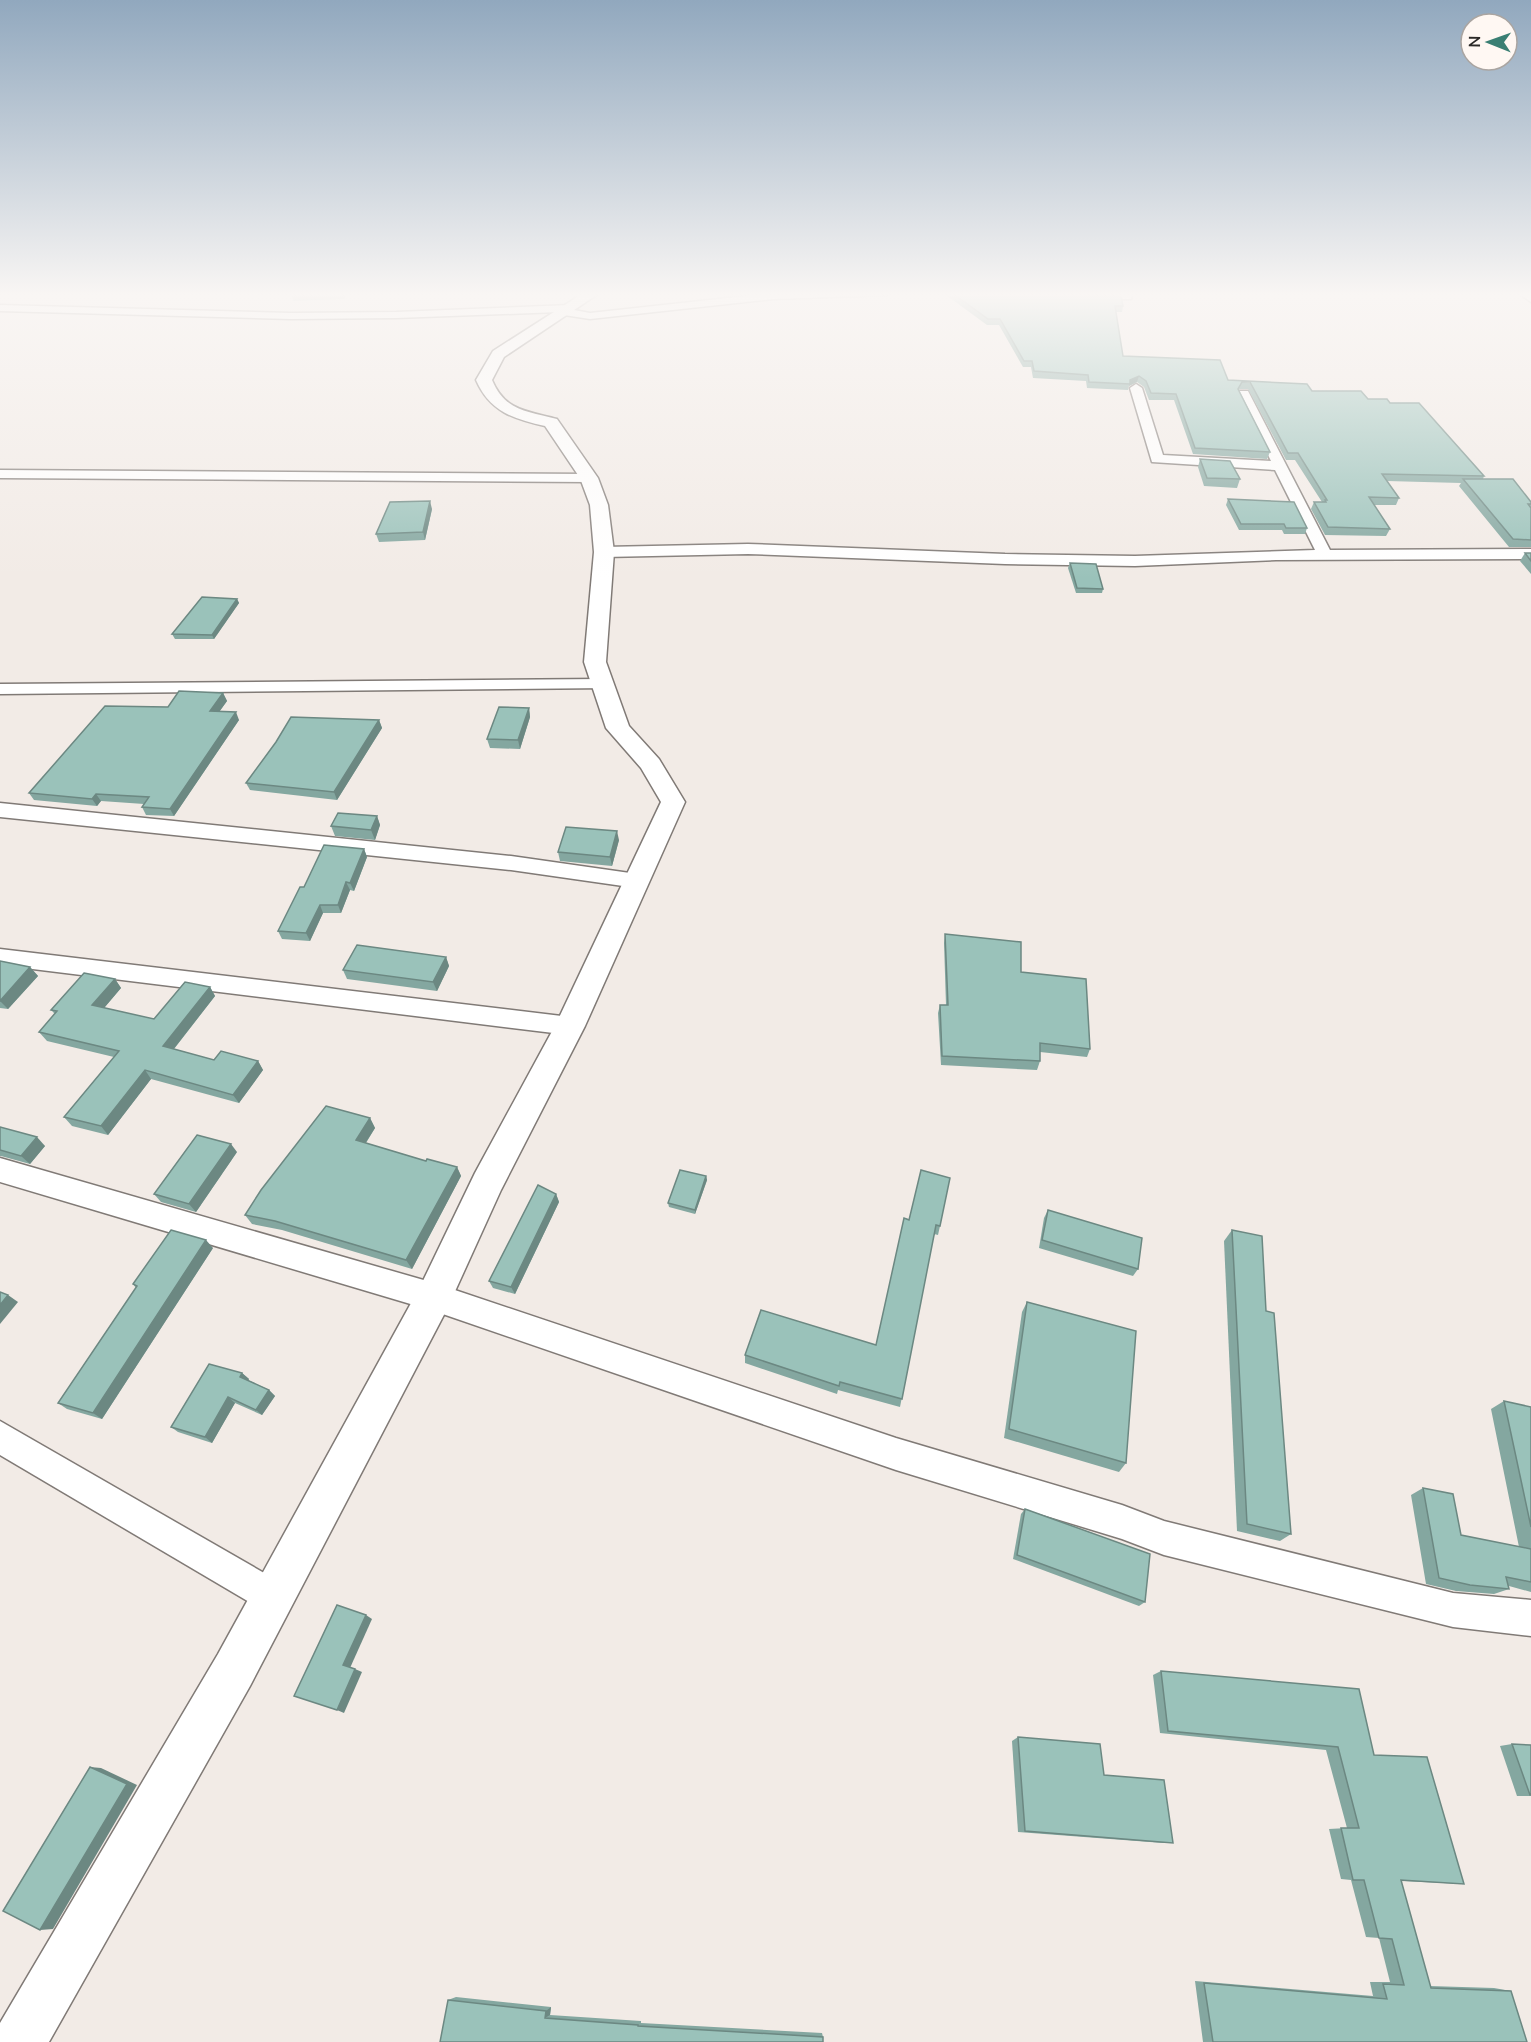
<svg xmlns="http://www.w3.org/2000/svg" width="1531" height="2042" font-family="'Nunito Sans',sans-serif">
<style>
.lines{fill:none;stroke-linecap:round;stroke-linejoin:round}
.minor-casing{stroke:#807a76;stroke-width:3}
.tertiary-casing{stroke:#807a76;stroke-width:3}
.minor{fill:#fff;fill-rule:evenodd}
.tertiary{fill:#fff;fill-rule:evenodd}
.wall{fill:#84a7a0}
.shaded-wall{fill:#6c8882}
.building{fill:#9ac2ba;stroke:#6c8882;stroke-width:1.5}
</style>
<rect width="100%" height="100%" fill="#f2ebe6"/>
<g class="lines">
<g class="minor-casing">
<g id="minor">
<polygon points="892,292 887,295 774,299 590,319 564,315 559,312 396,318 291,319 0,311 0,305 291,313 396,312 570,305 574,306 574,310 590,313 774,293"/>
<polygon points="1123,292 1133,292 1131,299 1090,299 1085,296 1090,293"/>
<polygon points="1517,292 1531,294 1531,302"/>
<polygon points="1136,384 1142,388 1163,455 1271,461 1238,394 1240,391 1248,391 1330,550 1531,549 1531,559 1276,560 1135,566 1005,564 748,554 604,557 596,552 604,547 748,544 1005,554 1135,556 1315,550 1275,470 1152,462 1130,388"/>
<polygon points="0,470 589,474 596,478 589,482 0,478"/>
<polygon points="603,679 609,680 612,684 609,688 0,694 0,684"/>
<polygon points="0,803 511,856 637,874 645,876 648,881 645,886 637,888 511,870 0,817"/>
<polygon points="0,949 570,1017 579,1019 582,1026 579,1033 570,1035 0,965"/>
<polygon points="0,1158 434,1283 896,1438 1122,1505 1164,1521 1453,1593 1531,1600 1531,1636 1453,1627 1164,1555 1122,1539 896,1470 434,1311 0,1182"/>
<polygon points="0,1421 285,1585 290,1597 285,1609 273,1614 261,1609 0,1455"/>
</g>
</g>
<g class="tertiary-casing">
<path id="tertiary" d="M585,292H601L504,357L492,380C505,411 527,411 557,419L598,478L608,505L614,552L606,662L629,726L659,759L685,802L585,1026L501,1190L447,1309L250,1686L49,2042H0V2023L218,1654L421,1285L475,1173L556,1024L661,802L641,768L606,728L584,662L594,552L590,505L580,478L545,426C514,419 490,412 476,380L493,351Z"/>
</g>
<use href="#minor" class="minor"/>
<use href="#tertiary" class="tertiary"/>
</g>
<g class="wall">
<polygon points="348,292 344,299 293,301 292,296"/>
<polygon points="942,292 984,292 1123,306 1122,312 1116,312 1123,356 1228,380 1312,391 1390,403 1484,476 1483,479 1531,502 1531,547 1509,547 1459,486 1461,483 1387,481 1399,498 1396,505 1374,505 1390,529 1386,536 1325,535 1311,509 1314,502 1322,502 1295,460 1286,460 1248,389 1240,389 1239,390 1270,452 1267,459 1193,454 1174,400 1149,400 1144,387 1137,382 1129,386 1128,390 1087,388 1086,381 1033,378 1031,367 1023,367 999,325 987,325"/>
<polygon points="1200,459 1240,479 1237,488 1204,486 1198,467"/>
<polygon points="1228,499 1307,528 1305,534 1284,534 1282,530 1239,530 1226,505"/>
<polygon points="432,509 425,540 379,542 376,534"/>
<polygon points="1525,553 1531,553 1531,574 1520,561"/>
<polygon points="1070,563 1103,589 1102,593 1076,593 1068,568"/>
<polygon points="237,599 239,603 214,639 175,639 172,634"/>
<polygon points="223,693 227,701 219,712 239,720 174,816 146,815 142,807 144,804 101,801 97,806 34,800 29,793 168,707"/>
<polygon points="529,708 530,717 520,749 490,748 487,739"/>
<polygon points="379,720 382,728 337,800 250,790 246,783"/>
<polygon points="377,816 380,825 375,840 335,836 331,826"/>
<polygon points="619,840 612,866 560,861 558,852"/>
<polygon points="364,849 367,857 354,891 350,890 341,913 323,913 310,941 282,939 278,931 304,887"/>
<polygon points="945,934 1021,972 1090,1049 1087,1057 1040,1052 1040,1061 1037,1070 941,1065 938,1013 940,1005 946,1005 944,943"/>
<polygon points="446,957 449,966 437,991 347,979 343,970"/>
<polygon points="0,961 30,967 38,976 8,1009 0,1008"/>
<polygon points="115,979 121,988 104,1008 154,1019 210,987 215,996 174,1049 214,1060 258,1061 263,1070 239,1103 151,1079 108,1135 72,1126 64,1117 114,1057 47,1041 39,1032 55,1014 51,1010"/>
<polygon points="370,1118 375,1128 366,1143 426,1161 457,1167 461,1176 412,1269 282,1230 252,1224 245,1215"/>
<polygon points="0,1127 45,1146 30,1164 1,1156 0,1156"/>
<polygon points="237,1152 196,1212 161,1202 154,1194"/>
<polygon points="706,1176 707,1180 695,1214 669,1207 668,1203"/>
<polygon points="556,1194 559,1202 515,1294 493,1288 489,1281"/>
<polygon points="1048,1210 1138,1269 1133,1276 1039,1248 1044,1218"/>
<polygon points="904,1218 940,1226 938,1235 934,1234 900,1407 838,1390 837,1394 745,1363 745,1355 876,1345"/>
<polygon points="1232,1230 1266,1311 1291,1534 1280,1541 1237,1531 1224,1241"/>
<polygon points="213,1248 102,1419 67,1409 58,1403 136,1288 133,1284"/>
<polygon points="1027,1302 1126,1463 1119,1472 1004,1438 1022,1312"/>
<polygon points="242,1373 249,1379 248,1380 269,1390 275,1396 262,1415 235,1403 212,1443 178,1432 171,1427"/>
<polygon points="1504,1401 1531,1407 1531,1592 1509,1586 1509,1589 1494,1594 1456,1591 1426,1584 1411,1495 1423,1488 1461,1535 1519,1547 1491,1409"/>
<polygon points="1025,1509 1145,1602 1139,1606 1013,1559 1021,1514"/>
<polygon points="1161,1671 1374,1755 1464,1884 1401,1881 1430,1986 1494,1988 1511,1991 1527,2042 1203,2042 1195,1981 1373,1996 1370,1982 1390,1982 1379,1938 1366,1937 1351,1880 1341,1879 1329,1829 1347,1828 1326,1750 1160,1733 1153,1675"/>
<polygon points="1018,1737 1104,1775 1173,1843 1163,1843 1018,1832 1012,1741"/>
<polygon points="1512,1744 1531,1745 1531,1796 1517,1796 1500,1746"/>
<polygon points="456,1997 551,2007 550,2015 641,2021 641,2023 822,2033 823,2037 440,2042 448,2000"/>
</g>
<g class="shaded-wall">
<polygon points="344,292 348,292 344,299 343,294"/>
<polygon points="1139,376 1137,382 1129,386 1130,380"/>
<polygon points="430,501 432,509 425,540 423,532"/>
<polygon points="237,599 239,603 214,639 212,635"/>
<polygon points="223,693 227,701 214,719 210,711"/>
<polygon points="529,708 530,717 520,749 518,740"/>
<polygon points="236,712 239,720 174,816 170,809"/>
<polygon points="379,720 382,728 337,800 334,792"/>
<polygon points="96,794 101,801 97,806 92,799"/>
<polygon points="377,816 380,825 375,840 371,830"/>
<polygon points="617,831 619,840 612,866 610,857"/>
<polygon points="364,849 367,857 354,891 350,883"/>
<polygon points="346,882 350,890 341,913 338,905"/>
<polygon points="320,905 323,913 310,941 306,933"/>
<polygon points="446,957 449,966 437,991 433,982"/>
<polygon points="30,967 38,976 8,1009 0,1001"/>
<polygon points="115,979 121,988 99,1014 92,1005"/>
<polygon points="210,987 215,996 169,1055 163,1046"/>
<polygon points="258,1061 263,1070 239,1103 233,1095"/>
<polygon points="145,1070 151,1079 108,1135 101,1126"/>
<polygon points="370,1118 375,1128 361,1150 356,1140"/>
<polygon points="37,1137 45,1146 30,1164 21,1156"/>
<polygon points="231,1144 237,1152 196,1212 189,1204"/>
<polygon points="457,1167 461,1176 412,1269 406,1260"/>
<polygon points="706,1176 707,1180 695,1214 695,1210"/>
<polygon points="556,1194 559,1202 515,1294 511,1287"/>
<polygon points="206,1240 213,1248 102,1419 93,1413"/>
<polygon points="8,1295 18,1302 0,1324 0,1305"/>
<polygon points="242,1373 249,1379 247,1383 240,1377"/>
<polygon points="269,1390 275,1396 262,1415 256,1410"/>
<polygon points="228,1397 235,1403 212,1443 205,1437"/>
<polygon points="366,1615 372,1619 350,1668 343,1665"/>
<polygon points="355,1669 362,1672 344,1713 337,1710"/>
<polygon points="90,1767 101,1768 137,1785 53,1929 40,1930"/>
<polygon points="551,2007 550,2015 545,2018 546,2011"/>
</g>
<g class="building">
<polygon points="294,292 344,292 343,294 292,296"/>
<polygon points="951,292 984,292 1121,296 1123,306 1115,306 1123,356 1220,360 1228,380 1307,384 1312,391 1361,391 1368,399 1387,399 1390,403 1419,403 1484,476 1382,474 1399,498 1369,497 1390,529 1328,527 1314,502 1326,502 1325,500 1327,500 1298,453 1288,453 1250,382 1242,382 1238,389 1270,452 1195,448 1176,394 1151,393 1146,381 1139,376 1130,380 1130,384 1089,382 1088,375 1034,371 1032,361 1024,361 1000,319 988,319"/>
<polygon points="1200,459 1230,461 1240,479 1207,478"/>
<polygon points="1463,479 1513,479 1531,502 1531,504 1528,504 1531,508 1531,540 1513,539"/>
<polygon points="1228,499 1294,502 1307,528 1286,528 1284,524 1241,524"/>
<polygon points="430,501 423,532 376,534 390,502"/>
<polygon points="1525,553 1531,553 1531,561"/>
<polygon points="1070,563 1096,564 1103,589 1077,588"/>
<polygon points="202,597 237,599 212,635 172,634"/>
<polygon points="179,691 223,693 210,711 236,712 170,809 142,807 149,797 96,794 92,799 29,793 105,706 168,707"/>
<polygon points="499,707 529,708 518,740 487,739"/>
<polygon points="291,717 379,720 334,792 246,783 276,742"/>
<polygon points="338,813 377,816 371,830 331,826"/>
<polygon points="566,827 617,831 610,857 558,852"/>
<polygon points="324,845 364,849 350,883 346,882 338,905 320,905 306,933 278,931 300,887 304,887"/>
<polygon points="945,934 1021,942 1021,972 1086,979 1090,1049 1040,1043 1040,1061 942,1056 940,1005 948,1005"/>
<polygon points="357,945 446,957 433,982 343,970"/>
<polygon points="0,961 30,967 0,1001"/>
<polygon points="84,973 115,979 92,1005 154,1019 185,982 210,987 163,1046 214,1060 221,1051 258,1061 233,1095 145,1070 101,1126 64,1117 119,1051 39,1032 57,1011 51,1010"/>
<polygon points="326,1106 370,1118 356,1140 426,1161 427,1159 457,1167 406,1260 275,1221 245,1215 261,1190"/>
<polygon points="0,1127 37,1137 21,1156 0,1150"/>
<polygon points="197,1135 231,1144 189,1204 154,1194"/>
<polygon points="680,1170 706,1176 695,1210 668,1203"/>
<polygon points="921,1170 950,1178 940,1226 936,1225 902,1399 840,1382 839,1386 745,1355 761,1310 876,1345 904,1218 909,1220"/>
<polygon points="538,1185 556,1194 511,1287 489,1281"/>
<polygon points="1048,1210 1142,1238 1138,1269 1042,1240"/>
<polygon points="171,1230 206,1240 93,1413 58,1403 137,1286 133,1284"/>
<polygon points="1232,1230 1262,1236 1266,1311 1274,1313 1291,1534 1247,1524"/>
<polygon points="0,1292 8,1295 0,1305"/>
<polygon points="1027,1302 1136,1331 1126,1463 1009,1429"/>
<polygon points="209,1364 242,1373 240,1377 269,1390 256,1410 228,1397 205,1437 171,1427"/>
<polygon points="1504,1401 1531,1407 1531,1527"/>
<polygon points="1423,1488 1453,1494 1461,1535 1531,1549 1531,1582 1506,1577 1509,1589 1470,1585 1439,1578"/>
<polygon points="1025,1509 1150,1554 1145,1602 1017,1555"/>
<polygon points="337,1605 366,1615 343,1665 355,1669 337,1710 294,1696"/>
<polygon points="1161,1671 1359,1689 1374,1755 1427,1757 1464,1884 1401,1880 1431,1988 1511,1991 1527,2042 1213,2042 1204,1983 1387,1999 1383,1984 1404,1985 1392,1939 1379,1938 1364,1880 1353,1880 1341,1828 1359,1828 1338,1747 1168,1731"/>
<polygon points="1018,1737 1100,1744 1104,1775 1164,1780 1173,1843 1025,1831"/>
<polygon points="1512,1744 1531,1745 1531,1795 1530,1795"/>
<polygon points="90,1767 127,1784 40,1930 3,1911"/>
<polygon points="448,2000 546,2011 545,2018 638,2025 638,2026 823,2037 823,2042 440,2042"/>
</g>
<linearGradient id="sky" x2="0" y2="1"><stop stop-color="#91a8be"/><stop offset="0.51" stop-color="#f9f6f4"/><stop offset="1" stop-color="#f9f6f4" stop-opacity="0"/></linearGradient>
<rect width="1531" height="578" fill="url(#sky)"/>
<g transform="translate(1489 42) rotate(271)"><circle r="28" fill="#fff8f3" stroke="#aaa5a1" stroke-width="1.5"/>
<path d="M0-4.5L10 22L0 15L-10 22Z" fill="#3a7f73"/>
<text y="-9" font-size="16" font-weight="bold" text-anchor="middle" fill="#2b2927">N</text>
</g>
</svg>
